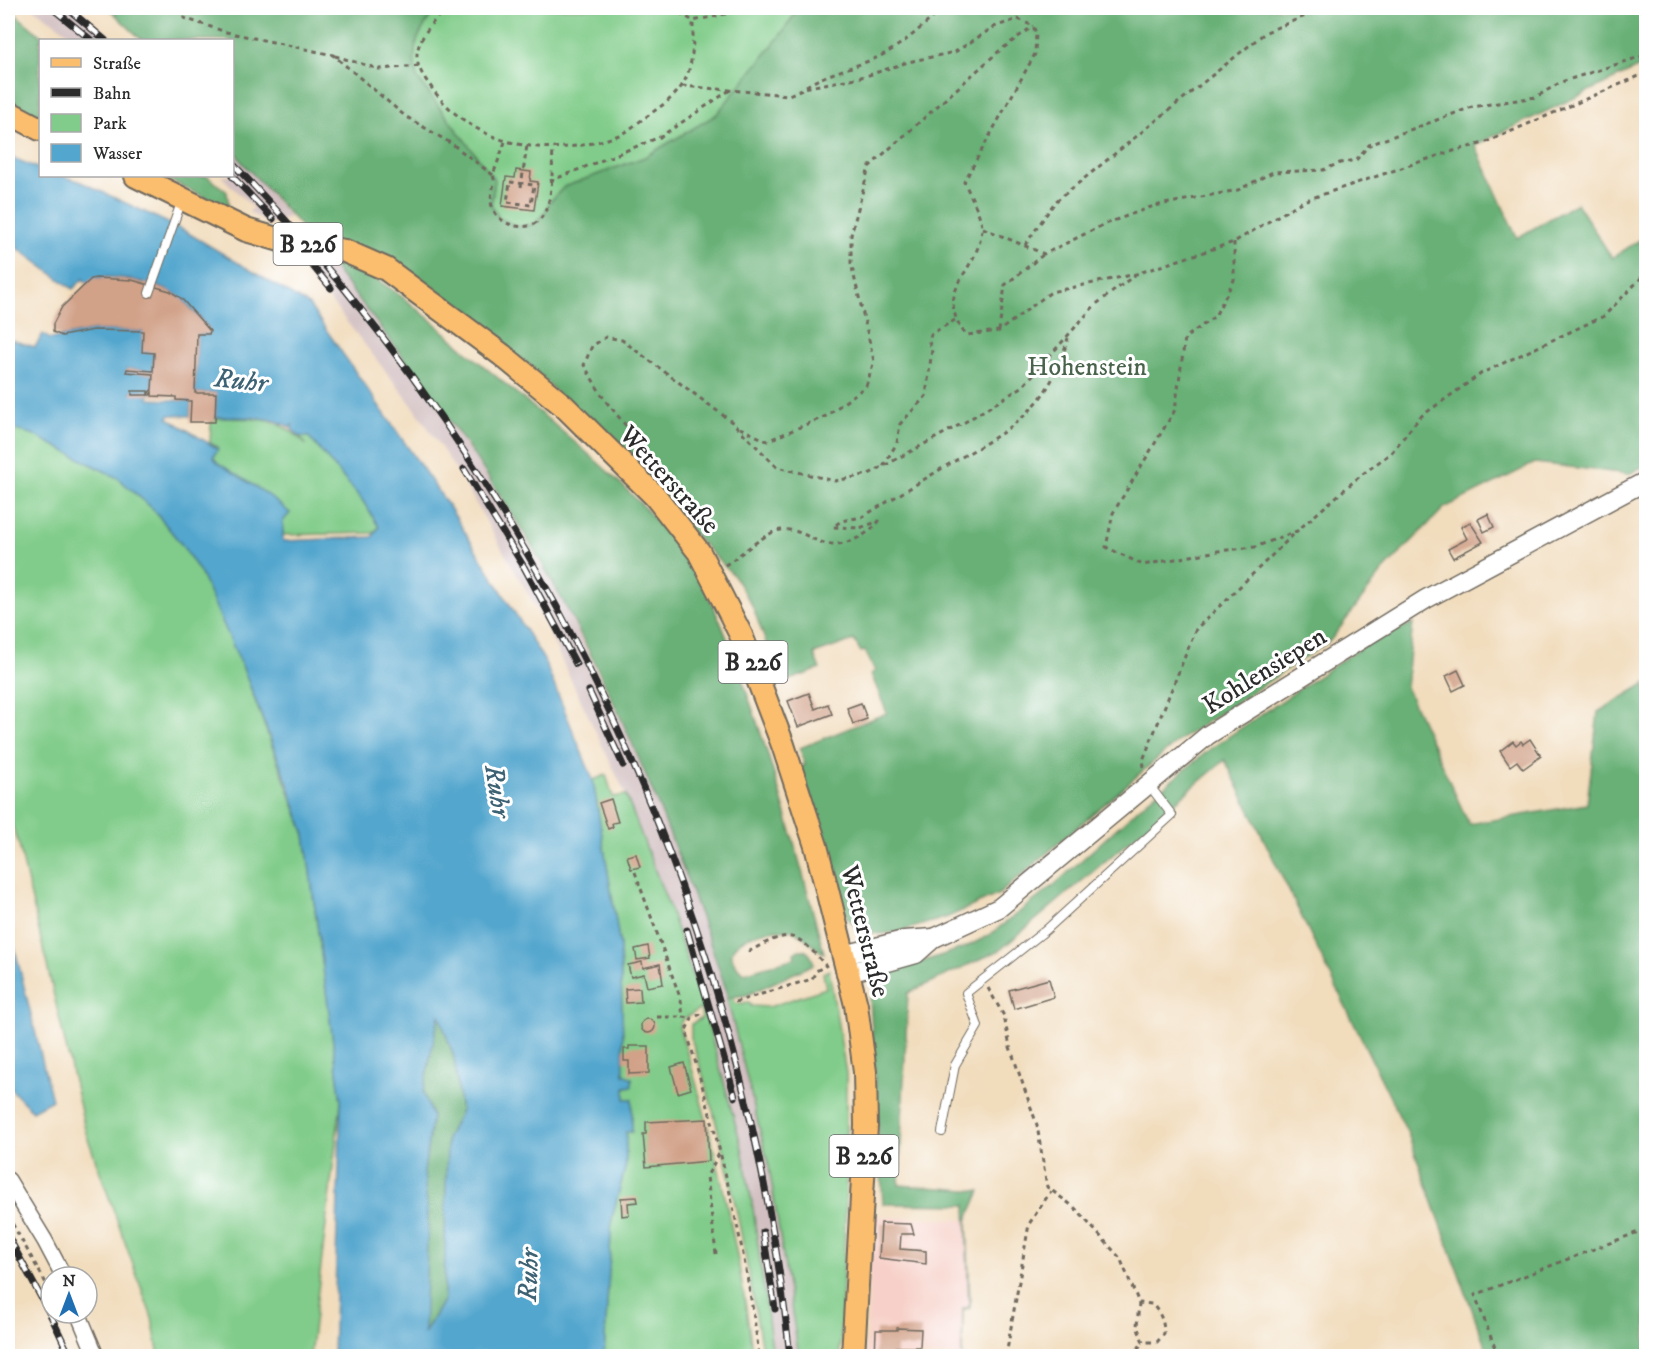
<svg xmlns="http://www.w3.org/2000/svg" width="1654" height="1364" font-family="'IM FELL DW Pica',serif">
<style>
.built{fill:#f7d1c9}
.industrial{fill:#d2bfc1}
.green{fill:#81cc8a;stroke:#567c5a;stroke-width:1.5}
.forest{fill:#68b076;stroke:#4a6e50;stroke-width:1.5}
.water{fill:#53a6ce;stroke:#3f687c;stroke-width:1.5;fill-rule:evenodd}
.building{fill:#d1a188}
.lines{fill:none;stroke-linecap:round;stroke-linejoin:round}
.service-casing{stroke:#70695e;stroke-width:10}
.minor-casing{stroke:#70695e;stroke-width:18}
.tertiary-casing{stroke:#70695e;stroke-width:21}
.primary-casing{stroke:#70695e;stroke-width:26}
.path{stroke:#70695e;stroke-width:3;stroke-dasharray:4.5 4.5;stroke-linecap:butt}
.service{stroke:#fff;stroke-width:8}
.minor{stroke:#fff;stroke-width:15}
.tertiary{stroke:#fff;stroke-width:18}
.primary{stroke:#fbbe6e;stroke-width:22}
.rail-casing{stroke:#2b2b2b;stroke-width:7}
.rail{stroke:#fff;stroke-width:4.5;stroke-dasharray:14;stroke-linecap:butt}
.labels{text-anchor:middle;stroke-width:6;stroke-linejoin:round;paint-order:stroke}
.shield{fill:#fff;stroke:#6b6b6b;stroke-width:1.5}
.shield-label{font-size:24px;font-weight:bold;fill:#2b2b2b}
.park-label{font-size:26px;fill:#49634c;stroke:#fff}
.street-label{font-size:26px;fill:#2b2b2b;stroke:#fff}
.water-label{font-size:27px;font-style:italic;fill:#3d6274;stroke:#fff}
</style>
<rect width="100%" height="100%" fill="#fff"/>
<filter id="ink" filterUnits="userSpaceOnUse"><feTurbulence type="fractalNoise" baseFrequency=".0167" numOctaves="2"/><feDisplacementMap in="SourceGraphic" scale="12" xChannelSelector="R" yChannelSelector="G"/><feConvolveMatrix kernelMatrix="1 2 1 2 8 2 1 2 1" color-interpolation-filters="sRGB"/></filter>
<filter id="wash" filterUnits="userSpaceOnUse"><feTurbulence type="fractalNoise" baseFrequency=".008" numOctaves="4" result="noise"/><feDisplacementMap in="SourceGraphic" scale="24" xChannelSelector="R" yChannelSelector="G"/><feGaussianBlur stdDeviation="1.35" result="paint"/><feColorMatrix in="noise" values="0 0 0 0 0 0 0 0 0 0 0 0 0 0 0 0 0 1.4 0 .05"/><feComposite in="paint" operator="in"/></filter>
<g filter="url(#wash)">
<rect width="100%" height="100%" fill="#f1dcbc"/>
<polygon class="built" points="872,1216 966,1220 969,1308 963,1308 962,1356 866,1356"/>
<g class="industrial">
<polygon points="33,8 77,8 116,40 79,40"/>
<polygon points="233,153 241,161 290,217 268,224 249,212 253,208 221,176 232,176"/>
<polygon points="330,263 409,364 493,485 564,603 627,733 684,868 727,992 769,1167 799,1356 773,1356 753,1208 742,1148 703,1007 670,909 626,795 539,613 460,476 416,410 303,266"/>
</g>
<g class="green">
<path d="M436,8H799L780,36L716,115L645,157L564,187L549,203L545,213L534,224L518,227L499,218L491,205L495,180L417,78C409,46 419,33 436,8Z"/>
<path d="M215,418C252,419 279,414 306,445L299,436L309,437L363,501L379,527L373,533L283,535V521L290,513L218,463L213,457L218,447L210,443L211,422H214Z"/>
<polygon points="8,428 32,434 118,478 153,509 182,545 200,572 243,668 305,835 341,1101 310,1356 159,1356 152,1318 86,1133 19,845 8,813"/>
<path d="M606,775L613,797L626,795L670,909L703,1007L742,1148L753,1208L773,1356H763C745,1249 726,1142 691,1038V1024L702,1018L700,1009L683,1019L679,1026C714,1137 738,1241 753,1356H604L612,1218L626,1165V1132H632L631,1099H625V1087L631,1086L632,1078L624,1075L620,946L593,780Z"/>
<polygon points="829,970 846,1073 846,1199 840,1356 799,1356 769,1167 727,998 733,996 735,1004 749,1002 751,1006 769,1007 826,988 823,973"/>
</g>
<g class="forest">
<polygon points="8,8 46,40 40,40 40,117 8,99"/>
<path d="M108,8H436C419,33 409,46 417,78L495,180L491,205L499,218L518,227L534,224L545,213L549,203L564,187L645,157L716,115L780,36L799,8H1646V64L1475,145L1517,238L1577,203L1612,258L1646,236V465L1629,474L1535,463L1444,508L1382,572L1330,641L1178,741L999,894L948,917L898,932L880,934L867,932L858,929L847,917L801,767L805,765L800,748L887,713L871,674L875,671L865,651L861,652L854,640L814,654L820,669L781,683L752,605L734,576L529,364L309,235L241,161L233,148L232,40H142Z"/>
<polygon points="161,176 207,176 227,192 229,209"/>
<path d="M330,263C370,262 436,325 466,351C538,413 628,478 684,555C714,597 731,648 748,696C778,780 801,866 824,953C811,948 804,932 789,930C764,927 707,944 744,973L795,958L794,953C804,945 811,953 814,964L747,995L727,998V992C682,859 631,727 564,603C499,482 416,371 330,263Z"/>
<polygon points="1413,623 1406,687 1469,824 1587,804 1598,712 1646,683 1646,1356 1489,1356 1408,1134 1225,760 1000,950 908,993 899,1185 980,1191 967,1221 970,1308 963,1309 962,1356 963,1308 969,1308 966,1205 883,1204 870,999 882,978 895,971 966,947 988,936 1052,887 1149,799 1210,749 1368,643"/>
<polygon points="439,1014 454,1057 461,1111 447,1138 444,1299 423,1335 428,1217 424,1172 432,1116 423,1092"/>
</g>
<g class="water">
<path d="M8,156L40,169V176H61L79,181L183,230L309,305L450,508L544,660L593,780L620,946L624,1074L632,1078V1086L625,1087V1099H632V1132H626V1165L612,1218L604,1356H333L341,1101L305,835L289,787L243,668L200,572L182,545L153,509L118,478L32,434L8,428V339L35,347L43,334L50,339L94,330L144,331L154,353L153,371L127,369L126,371L153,374L152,394L132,391L131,393L149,395V399L191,401L190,416L169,415L168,418L218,449L213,457L218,463L267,494L290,513L283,521V541L372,537L379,527L363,501L309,437L299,436L291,428L293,424L289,427C268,414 239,418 215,417L216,393H195L197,334H209L210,331C200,320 190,305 178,296C162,284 102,269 87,283L83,279L73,289L8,241ZM439,1015L454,1057L461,1111L447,1138L444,1299L424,1334L428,1217L424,1172L432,1116L423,1092Z"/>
<polygon points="8,921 52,1100 32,1111 8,1086"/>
</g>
<g id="blocks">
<g class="building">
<polygon points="516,170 531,172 530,181 538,182 534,210 502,206 506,177 515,178"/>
<polygon points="96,278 132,280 170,291 182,299 210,331 209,334 197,334 195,393 216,393 215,422 190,422 191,401 176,400 176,397 152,396 152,392 150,395 132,395 132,391 148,391 148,394 152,389 153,374 126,372 127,369 153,371 154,353 142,352 143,331 94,330 62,336 53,332 53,324 62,307 91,279"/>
<polygon points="1488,514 1494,527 1484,532 1478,519"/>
<polygon points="1470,522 1483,542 1453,558 1448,549 1467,539 1461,527"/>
<polygon points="1458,670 1465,685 1453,691 1446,676"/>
<polygon points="809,693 815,709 828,704 832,714 798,727 788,701"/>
<polygon points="861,703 867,719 853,724 847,708"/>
<polygon points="1530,739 1541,756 1523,769 1517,761 1510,766 1500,751 1513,741 1516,745 1521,741 1523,744"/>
<polygon points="611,799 618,822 612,823 613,827 608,829 599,803"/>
<polygon points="636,854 640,867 631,869 627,856"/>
<polygon points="648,946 650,958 637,960 635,949"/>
<polygon points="642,962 643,968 660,964 663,984 647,987 644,974 631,977 628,965"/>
<polygon points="1049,979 1054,997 1014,1009 1009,990"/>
<polygon points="640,988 641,1002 626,1003 625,989"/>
<circle cx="648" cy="1026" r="7"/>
<polygon points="629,1046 649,1046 649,1073 629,1074 629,1061 624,1061 624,1049 629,1049"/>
<polygon points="684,1063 691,1089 678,1093 671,1067"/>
<polygon points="707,1119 709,1161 646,1167 643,1134 646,1134 646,1122"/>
<polygon points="637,1197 638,1202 628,1203 629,1215 622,1216 621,1198"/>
<polygon points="881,1223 911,1224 914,1234 901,1234 900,1249 926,1251 926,1264 879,1258"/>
<polygon points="897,1328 921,1329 920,1347 896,1347 896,1356 875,1356 876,1330 897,1330"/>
</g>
</g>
</g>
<g filter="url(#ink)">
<use href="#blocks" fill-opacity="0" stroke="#70695e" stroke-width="1.5"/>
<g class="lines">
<g class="service-casing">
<g id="service">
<polyline points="149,293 182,200"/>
<polyline points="942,1132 955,1065 978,1026 966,993 1046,930 1172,815 1149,785"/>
</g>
</g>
<g class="minor-casing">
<g id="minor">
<polyline points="8,1180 45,1241 64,1277"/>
<polyline points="78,1313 96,1356"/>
</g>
</g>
<g class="tertiary-casing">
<g id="tertiary">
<polyline points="844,955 904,940 934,938"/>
<polyline points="849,973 916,954 934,938 999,908 1208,735 1426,599 1646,481"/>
</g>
</g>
<g class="primary-casing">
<g id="primary">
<polyline points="8,112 40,129"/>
<polyline points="136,176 246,230 280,240 345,251 386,269 502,355 564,406 655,496 699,552 741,635 783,745 816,846 856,1005 865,1072 866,1126 853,1356"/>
</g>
</g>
<g class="path">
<polyline points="181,8 184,18 226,32 333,55 405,116 452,144 493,175"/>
<path d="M446,8C435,20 419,36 417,54C416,68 426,80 434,91C478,149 554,160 619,135C629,131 638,122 646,117C658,108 672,100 681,87C694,68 693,43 693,21"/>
<polyline points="672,8 693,21 753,8"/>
<polyline points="335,56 379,69 419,66"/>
<path d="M682,86L789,95L804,88L866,76L908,62L955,52L994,27L1018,19L1033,26L1036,33L1035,54L964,182C969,192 983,219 982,229C979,273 931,289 966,335L999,331L1051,292L1136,274L1234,242L1303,201L1446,153L1484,143L1646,73"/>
<path d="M806,86C828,73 852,68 876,58C901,47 923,26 943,8"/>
<path d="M505,142L493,175C497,185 488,195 492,206C495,217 505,224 516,226C557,233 551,174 553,149"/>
<polyline points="550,181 660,137 730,90"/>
<polygon points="510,182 534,185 531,205 507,202"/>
<polyline points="521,187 527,145"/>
<polyline points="983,228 1044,254 1105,224 1154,206 1238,190 1273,172 1323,170 1340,163 1356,160 1369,145 1472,107 1536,97 1561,82 1646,55"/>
<polyline points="1234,242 1234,280 1215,316 1185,338 1175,410 1113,513 1106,547 1143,565 1218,551 1255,547 1297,531 1360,476 1391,453 1420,417 1482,373 1604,316 1646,273"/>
<polyline points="1025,245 1055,202 1266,32 1325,8"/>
<polyline points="999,331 1005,285 1044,254"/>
<polyline points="740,428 767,441 826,416 866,386 874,361 851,263 851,235 869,167 998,52 1033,26"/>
<polyline points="883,466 897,443 900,424 926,396 932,349 929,342 931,334 955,320"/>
<polyline points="655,471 641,444 604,399 584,365 592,346 606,337 622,340 732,422 777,467 835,481 869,474 965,422 1022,387 1095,305 1135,275"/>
<path d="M725,565C740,556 765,532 781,530C808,527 817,554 853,540C863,536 872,530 879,521L860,528L833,527L841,521L862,517C889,501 915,485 941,469C1007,430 1046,417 1068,338"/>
<polyline points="1144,767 1143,760 1196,629 1296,532"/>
<polyline points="635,872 681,1000 683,1017 692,1018"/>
<path d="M748,952C790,929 795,930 826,966"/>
<path d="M988,988L1004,1016L1010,1047L1037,1125L1047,1187L1074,1207L1120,1258L1139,1303L1137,1326L1143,1342H1157L1164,1334C1164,1321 1161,1314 1152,1304L1139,1303"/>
<polyline points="735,1002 812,979 816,971 827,965"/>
<path d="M701,1014L692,1018L686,1030C718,1137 746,1246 759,1356"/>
<polyline points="657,1017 683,1017"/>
<polyline points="8,1216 51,1292"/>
<polyline points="716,1254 707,1176 720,1152"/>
<polyline points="1006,1356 1029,1224 1051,1191"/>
<polyline points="1132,1356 1143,1342"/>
<polyline points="1498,1356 1475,1295 1646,1229"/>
</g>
<use href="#service" class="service"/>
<use href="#minor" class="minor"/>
<use href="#tertiary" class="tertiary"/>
<use href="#primary" class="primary"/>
<g class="rail-casing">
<g id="rail">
<polyline points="52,8 91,40"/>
<polyline points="67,8 105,40"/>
<path d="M232,163C543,481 744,915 790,1356"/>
<polyline points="232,176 273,219"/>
<polyline points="302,253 331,288"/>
<polyline points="464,469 524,567 576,664"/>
<polyline points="589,691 623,765"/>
<polyline points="687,930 735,1097"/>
<polyline points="763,1232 775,1309"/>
<polyline points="8,1236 51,1316 70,1356"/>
</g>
</g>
<use href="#rail" class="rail"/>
</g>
</g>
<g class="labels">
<g class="shield">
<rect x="273.5" y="223" width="69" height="42" rx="4.5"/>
<rect x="718.5" y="641" width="69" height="42" rx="4.5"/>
<rect x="829.5" y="1135" width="69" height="42" rx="4.5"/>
</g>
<g class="shield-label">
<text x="308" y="252">B 226</text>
<text x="753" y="670">B 226</text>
<text x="864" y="1164">B 226</text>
</g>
<g class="park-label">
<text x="1087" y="375">Hohenstein</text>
</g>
<g class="street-label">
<text transform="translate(670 479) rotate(48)" y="9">Wetterstraße</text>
<text transform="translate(1264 670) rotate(-32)" y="9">Kohlensiepen</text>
<text transform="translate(866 931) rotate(76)" y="9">Wetterstraße</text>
</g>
<g class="water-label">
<text transform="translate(241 380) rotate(6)" y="9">Ruhr</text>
<text transform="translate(498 791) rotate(81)" y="9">Ruhr</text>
<text transform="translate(528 1275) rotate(-88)" y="9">Ruhr</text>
</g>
</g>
<rect width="1654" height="1364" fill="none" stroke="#fff" stroke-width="30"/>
<rect x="39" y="39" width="195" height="138" fill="#ffffff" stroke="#aaaaaa" stroke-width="1.5"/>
<rect x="51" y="58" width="30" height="9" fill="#fbbe6e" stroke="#aaaaaa" stroke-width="1.5"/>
<text x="93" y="69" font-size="18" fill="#2b2b2b">Straße</text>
<rect x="51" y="88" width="30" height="9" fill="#2b2b2b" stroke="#aaaaaa" stroke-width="1.5"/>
<text x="93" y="99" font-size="18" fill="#2b2b2b">Bahn</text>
<rect x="51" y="114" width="30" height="18" fill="#81cc8a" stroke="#aaaaaa" stroke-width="1.5"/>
<text x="93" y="129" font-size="18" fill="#2b2b2b">Park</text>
<rect x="51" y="144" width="30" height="18" fill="#53a6ce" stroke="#aaaaaa" stroke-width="1.5"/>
<text x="93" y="159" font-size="18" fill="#2b2b2b">Wasser</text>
<g transform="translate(69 1295)"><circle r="28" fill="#ffffff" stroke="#aaaaaa" stroke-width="1.5"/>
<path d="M0-4.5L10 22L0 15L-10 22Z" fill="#1f6fb2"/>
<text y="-9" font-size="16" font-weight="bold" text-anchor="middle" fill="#2b2b2b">N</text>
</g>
</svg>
